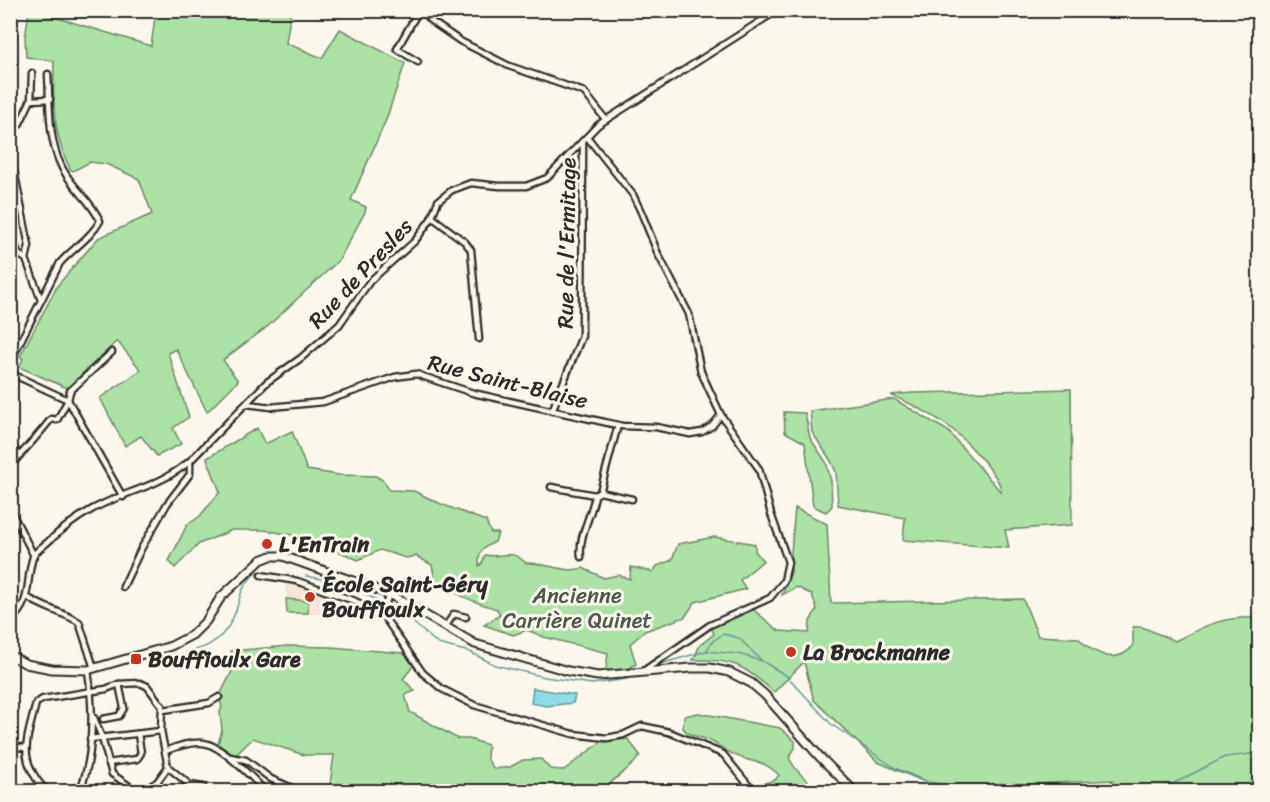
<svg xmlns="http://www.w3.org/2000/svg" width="1270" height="802" font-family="Sriracha,sans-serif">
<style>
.built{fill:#f8e4d6}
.green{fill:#ace2a5;stroke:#6c8668;stroke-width:1.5}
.water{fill:#8ddee6;stroke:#66969b;stroke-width:1.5}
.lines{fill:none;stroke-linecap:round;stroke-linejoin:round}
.stream{stroke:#66969b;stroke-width:1.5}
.minor-casing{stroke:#2b2b2b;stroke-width:9}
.secondary-casing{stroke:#2b2b2b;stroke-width:11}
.minor{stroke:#fbf7ec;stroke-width:4.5}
.secondary{stroke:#fbf7ec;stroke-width:7}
.poi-dot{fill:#c8321e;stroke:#fbf7ec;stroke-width:2}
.labels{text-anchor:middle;stroke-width:6;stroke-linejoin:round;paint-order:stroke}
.street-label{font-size:22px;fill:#2b2b2b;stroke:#fbf7ec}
.poi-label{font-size:22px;font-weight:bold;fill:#2b2b2b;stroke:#fbf7ec;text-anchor:start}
.park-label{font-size:22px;fill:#4b594a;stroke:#fbf7ec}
</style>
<rect width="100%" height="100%" fill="#fbf7ec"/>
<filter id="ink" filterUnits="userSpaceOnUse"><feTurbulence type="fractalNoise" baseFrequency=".0167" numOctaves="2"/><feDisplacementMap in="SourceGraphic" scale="12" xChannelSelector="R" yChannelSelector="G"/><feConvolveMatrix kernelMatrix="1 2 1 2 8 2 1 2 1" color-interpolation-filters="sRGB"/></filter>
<g filter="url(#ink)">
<polygon class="built" points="285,579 335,597 339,599 331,614 329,613 328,615 287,613"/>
<g class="green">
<path d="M29,11H35L151,46L156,11L210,15V11H291L286,43L322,58L340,29L405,63L386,120L351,200L366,207L365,212L339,260L267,327L223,360L238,381L207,412L176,349L168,353L189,417L173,428L181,444L157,456L141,436L125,446L100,398L141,370L117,341L67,388L19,367L23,359L20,356L58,285L98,238L152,214L139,179L106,164L90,162L73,171L70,169C52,133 53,101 54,61L26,57L25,38Z"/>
<path d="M1071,389L1072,525L1005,530L1009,548L903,540L905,518L838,505L836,472L831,461L812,432L810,411L894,399L948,431L1001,492C1003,478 965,440 953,430C939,418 908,402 891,395L912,393Z"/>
<polygon points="784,412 805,413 810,438 826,462 831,481 832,506 826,512 813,506 805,443 785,432"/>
<path d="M257,428L265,444L292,431L307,470L339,475L376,476L384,481L389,490L414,491L441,504L486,521L491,533H498L495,542C483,547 478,552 479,566L482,563L485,555C504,559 509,547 526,563C545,562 564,574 583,568L604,578L618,575L630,579L631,567L653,572L657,566L672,560L678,544L715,537L755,544V551L763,561L740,580L746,589L695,602L685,617L645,631L630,644L636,664L625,671L606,670L608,653L544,637L527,630L513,635L484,625L500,615L497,609C475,603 454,594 435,580L432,565L416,556L406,558L380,550L358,560L309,538L264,530H232L199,544L175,568L169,561L187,525L199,517L220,492L207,458Z"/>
<path d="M795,508L827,524L831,603L1023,599L1038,636L1078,638C1094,654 1116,666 1133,646V627H1142L1175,641C1206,625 1223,616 1259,618V791H1104L1113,780L1016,785V791L969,792L925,782L878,762L814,700L804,662L774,692C743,666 736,659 693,660L700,645L714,634L710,625L750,607L779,631L809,633L810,621L817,609L812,595L797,587L782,595L791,572V552Z"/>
<polygon points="286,599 308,601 308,613 287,613"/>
<path d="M288,646L331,647L403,653L414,665L403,679L415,691L405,695L410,712L458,739H469L488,745L487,759L494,769L510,767L523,760L541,759L550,769L564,770L601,742L628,739L640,755C631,771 613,776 604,791L332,792L330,785L334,755H304L253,738L235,756L218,744L222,730L220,712L222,707L219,697L232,671L231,651Z"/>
<path d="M698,713L780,728L795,741V748L789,758C798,774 810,786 827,791H759L755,786L775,780L779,775C761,758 757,765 737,756C726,752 718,744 708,740C699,736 689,737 683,728L684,716Z"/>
</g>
<polygon class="water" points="533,688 575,695 573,703 546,706 531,703"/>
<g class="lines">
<g class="stream">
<polyline points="306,576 337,582 360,591 383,604"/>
<polyline points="387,606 401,612 438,644 470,652 495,665 545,677 592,684 627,679"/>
<polyline points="707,650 713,641 723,634 739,638 761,660"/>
<path d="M186,652C209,649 226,637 235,613C238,606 239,598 242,591C245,584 252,577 256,571"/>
<polyline points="660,664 706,651 738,654 762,661 787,676 831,724 895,768 928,782 1000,792"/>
<polyline points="1157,792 1225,757 1260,753"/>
</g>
<g class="minor-casing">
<g id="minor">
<polyline points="422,10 431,21 460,41 509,66 584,92 606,120"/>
<polyline points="418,62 397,49 419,10"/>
<polyline points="31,100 50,99"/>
<polyline points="10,136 20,123 31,100 32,73"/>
<polyline points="588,138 633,195 642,214 658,254 689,314 701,372 721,415 759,469 771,514 788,562 784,581 770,598 710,625 642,672"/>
<polyline points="10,150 29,246 26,259"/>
<polyline points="432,217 465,242 471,250 479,339"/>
<polyline points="10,229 18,254 26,259 41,300"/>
<path d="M10,362L60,263C72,249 91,238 100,221C93,204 77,191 67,176C47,147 50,107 48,74"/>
<polyline points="10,373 68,400 123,497"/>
<polyline points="247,404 271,407 323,402 395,377 416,374 473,393 622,426 656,427 690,434 702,432 712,426 721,415"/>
<polyline points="552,411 582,336 583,142"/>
<polyline points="10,443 19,455"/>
<path d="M10,467C23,451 38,436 51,419L57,420L68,400L70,391L112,352"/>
<polyline points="551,487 595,495"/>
<polyline points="600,492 632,499"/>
<polyline points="595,495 600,492 618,425"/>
<polyline points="10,509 34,556"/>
<path d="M581,557C578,536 592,515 595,495"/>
<polyline points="261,575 297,581 355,601 382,614 423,673 442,689 474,705 573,734 607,738 623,735 642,726 669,732 723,754 754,792"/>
<polyline points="123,587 141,549 167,504 190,474 190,461"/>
<path d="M27,597C43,608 63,612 79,622L94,668"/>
<polyline points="382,614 389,594"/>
<path d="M10,621C33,602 25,581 33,557C35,551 45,545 49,541C61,530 77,518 91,510C124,491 158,488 190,461L267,382L301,358L339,325L370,281L415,241L431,219L438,201L452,190L471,183L499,186H526L547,178L598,125L778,10"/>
<polyline points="445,627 454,614 466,617"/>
<polyline points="163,710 209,703 219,697"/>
<polyline points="94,718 102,738 112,774 132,788 133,792"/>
<polyline points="103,719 119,716 124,708 119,684"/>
<polyline points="90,739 161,731"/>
<polyline points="10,746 25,748"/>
<path d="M166,751C178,746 190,742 203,743C220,744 254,779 266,792"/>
<polyline points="230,757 246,760 271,779 297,790 296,792"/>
<polyline points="108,763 137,759 141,753 138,734"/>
<polyline points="168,767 190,785 203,787"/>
<path d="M47,792C16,758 27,742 36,703L43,699L106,689L119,684L140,683L147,686L162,706L161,731L168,767L157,782L141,792"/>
<path d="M79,792C95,758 93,706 88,670"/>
</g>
</g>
<g class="secondary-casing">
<polyline id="secondary" points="10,655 26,664 52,669 88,670 171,646 192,635 206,621 221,597 261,560 271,556 283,556 389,594 475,644 568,671 598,676 691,668 710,668 729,672 751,683 765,695 819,756 855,792"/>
</g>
<use href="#minor" class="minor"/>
<use href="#secondary" class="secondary"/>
</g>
</g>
<g class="poi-dot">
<circle cx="267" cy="544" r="6"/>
<circle cx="310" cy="597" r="6"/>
<circle cx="791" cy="652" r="6"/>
<rect x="130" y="653" width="12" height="12" rx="3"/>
</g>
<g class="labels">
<g class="street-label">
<text transform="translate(566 243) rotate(-89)" y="8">Rue de l'Ermitage</text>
<text transform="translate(360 273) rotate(-47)" y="8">Rue de Presles</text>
<text transform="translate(508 381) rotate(14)" y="8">Rue Saint-Blaise</text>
</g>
<g class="poi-label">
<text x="279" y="552">L'EnTrain</text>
<text x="322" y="592">École Saint-Géry<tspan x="322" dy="25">Bouffioulx</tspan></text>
<text x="803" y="660">La Brockmanne</text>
<text x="148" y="667">Bouffioulx Gare</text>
</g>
<g class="park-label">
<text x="577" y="603">Ancienne<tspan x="577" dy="25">Carrière Quinet</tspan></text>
</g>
</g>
<rect width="1270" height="802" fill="none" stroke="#fbf7ec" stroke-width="36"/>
<rect x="18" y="18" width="1234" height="766" fill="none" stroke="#2b2b2b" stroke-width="2" filter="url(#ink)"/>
</svg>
